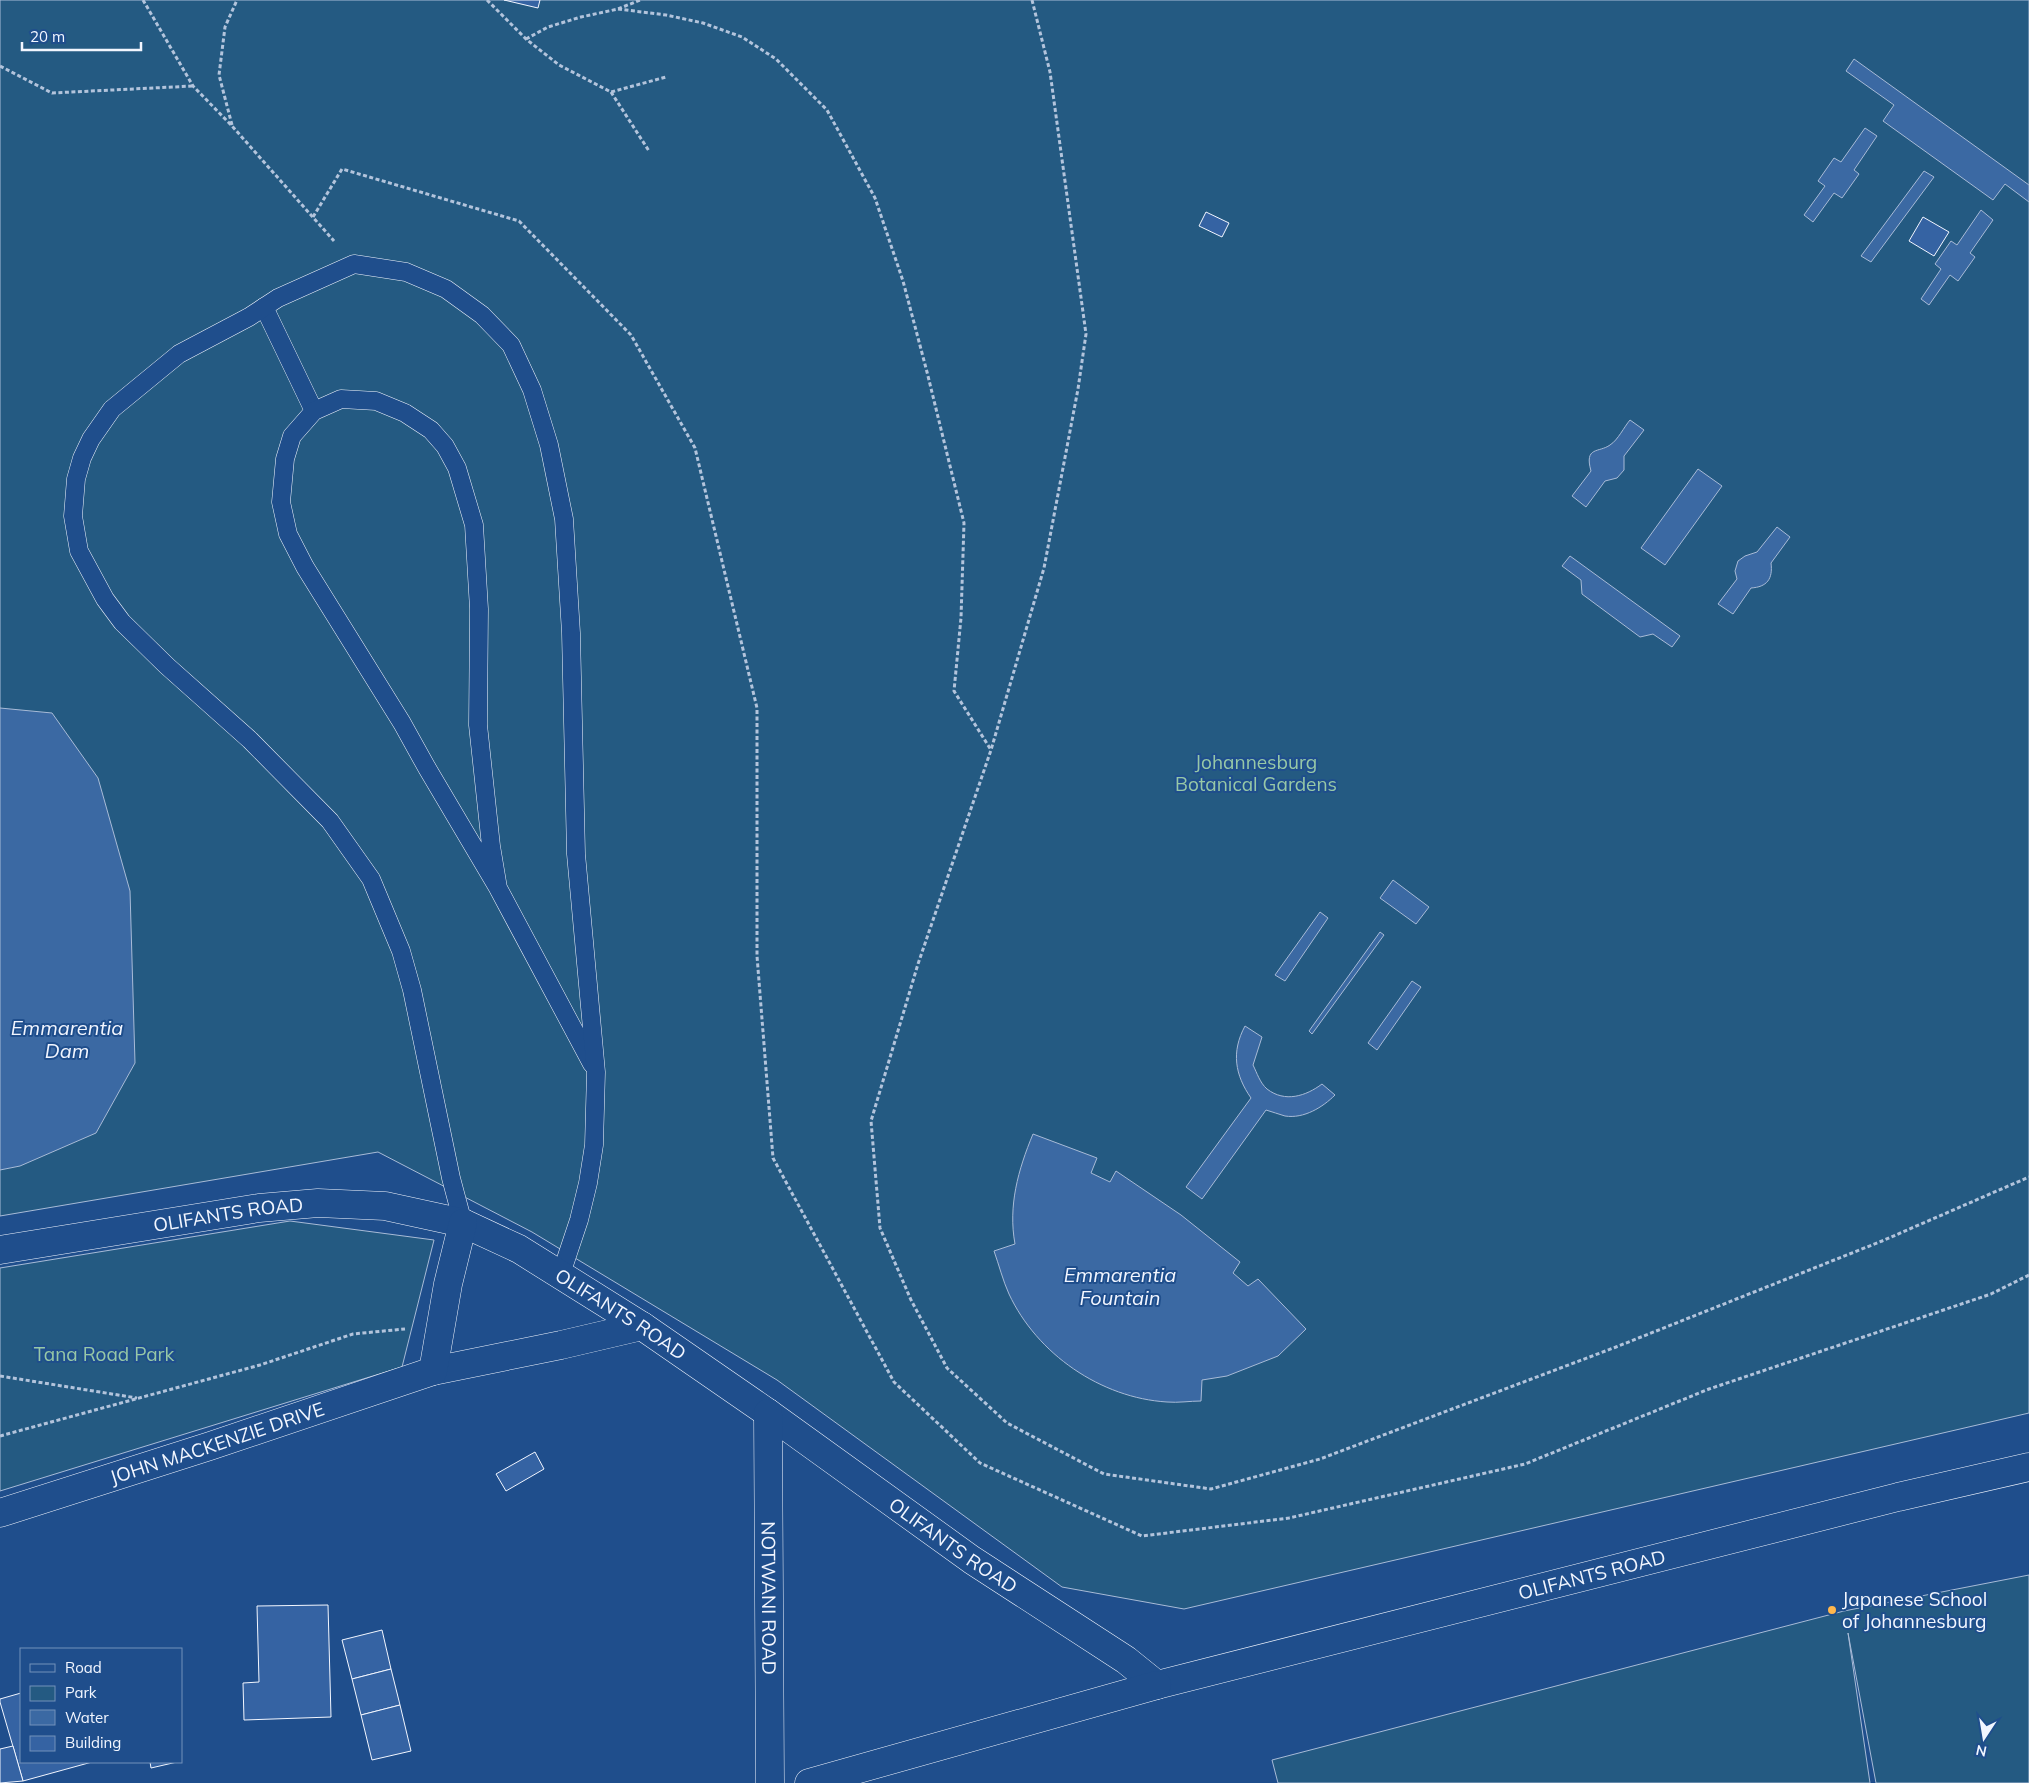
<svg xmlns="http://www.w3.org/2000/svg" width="2029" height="1783" font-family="Mulish,sans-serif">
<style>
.green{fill:#245a82;stroke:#a8bbd7}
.water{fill:#3b69a3;stroke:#a8bbd7}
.building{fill:#3563a3;stroke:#f2f6ff}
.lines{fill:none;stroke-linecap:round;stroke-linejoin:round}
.service-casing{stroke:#f2f6ff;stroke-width:19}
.minor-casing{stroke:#f2f6ff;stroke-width:29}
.path{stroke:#b3c4dc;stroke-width:3;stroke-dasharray:4 2.5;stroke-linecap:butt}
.service{stroke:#1f4e8c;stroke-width:18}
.minor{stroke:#1f4e8c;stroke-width:28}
.poi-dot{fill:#ffb74d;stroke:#1f4e8c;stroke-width:2}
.labels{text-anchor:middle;stroke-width:4;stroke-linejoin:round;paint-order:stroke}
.park-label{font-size:19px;fill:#97c8a6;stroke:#1f4e8c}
.street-label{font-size:19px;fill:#f2f6ff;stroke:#1f4e8c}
.poi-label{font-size:19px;fill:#f2f6ff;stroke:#1f4e8c;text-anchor:start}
.water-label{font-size:20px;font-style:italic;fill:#f2f6ff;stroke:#1f4e8c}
</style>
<rect width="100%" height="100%" fill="#1f4e8c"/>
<g class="green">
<polygon points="0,0 2029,0 2029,1413 1184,1609 1062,1587 777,1380 532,1232 378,1152 0,1216"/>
<polygon points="290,1221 434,1240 402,1367 0,1491 0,1268"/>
<polygon points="2029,1575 2029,1783 1876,1783 1848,1633 1870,1783 1278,1783 1272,1760 1844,1611"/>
</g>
<g class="water">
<polygon points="1854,59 2029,185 2029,202 2005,184 1993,200 1883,121 1894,105 1846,71"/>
<polygon points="1865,128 1877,136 1854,170 1859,174 1842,198 1834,193 1813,222 1804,215 1825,186 1818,181 1834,158 1841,162"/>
<polygon points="1924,171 1934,177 1871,262 1861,256"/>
<polygon points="1981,210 1993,220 1970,253 1975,257 1958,281 1950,275 1929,305 1921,299 1941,269 1935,264 1951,241 1957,245"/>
<path d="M1630,420L1644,430L1624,456V470L1617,478L1605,481L1586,507L1572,496L1591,471C1584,446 1599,453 1610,445C1618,440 1624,427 1630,420Z"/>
<polygon points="1698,469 1722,486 1665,565 1641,548"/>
<path d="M1777,527L1790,537L1771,563C1773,579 1767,587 1751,588L1733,614L1718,604L1737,579L1735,571L1738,561L1745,556L1757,552Z"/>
<polygon points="1570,556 1680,636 1672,647 1653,634 1640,637 1582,594 1581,580 1562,566"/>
<polygon points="0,708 52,713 98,778 130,891 135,1063 96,1133 20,1166 0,1170"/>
<polygon points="1393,880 1429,907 1416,924 1380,898"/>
<polygon points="1320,912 1328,918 1285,981 1275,975"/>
<polygon points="1380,932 1384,935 1312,1034 1309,1031"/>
<polygon points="1412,981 1421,987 1377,1050 1368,1043"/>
<path d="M1245,1026L1262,1037L1253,1065C1257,1073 1260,1083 1267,1089C1285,1103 1306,1096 1322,1084L1335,1095C1323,1107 1304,1119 1285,1116C1279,1114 1272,1112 1266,1110L1202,1199L1186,1187L1251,1098C1235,1075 1231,1052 1245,1026Z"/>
<path d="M1033,1134L1097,1158L1091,1173L1110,1182L1116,1171L1181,1215L1240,1262L1233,1273L1248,1286L1258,1279L1306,1329L1278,1356L1227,1376L1202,1380L1201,1401C1190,1401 1178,1403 1167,1402C1101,1398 1037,1354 1009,1294C1003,1281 999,1265 994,1251L1015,1244C1008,1206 1018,1170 1033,1134Z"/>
</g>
<g class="building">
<polygon points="504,0 540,0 538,8"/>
<polygon points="1206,212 1229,223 1222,237 1199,226"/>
<polygon points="1923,217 1949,232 1934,256 1909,241"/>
<polygon points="535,1452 544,1469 506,1491 496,1474"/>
<polygon points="328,1605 331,1717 244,1720 243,1683 259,1682 257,1606"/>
<polygon points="382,1630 391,1669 352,1679 342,1640"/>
<polygon points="391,1669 400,1705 361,1715 352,1679"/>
<polygon points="21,1693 21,1762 92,1762 23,1781 0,1702 0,1699"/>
<polygon points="400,1705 411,1751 372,1760 361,1715"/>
<polygon points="13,1746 23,1781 0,1783 0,1749"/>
<polygon points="150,1762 177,1762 151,1768"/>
</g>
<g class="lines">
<g class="service-casing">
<g id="service">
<polyline points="264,307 314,411"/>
<polyline points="498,888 491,846 478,725 479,609 474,525 457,468 445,446 431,430 405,413 376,401 341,399 314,411 292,436 285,459 281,502 288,534 305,567 402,723 427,768 498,888 592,1064"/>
<polyline points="463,1223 451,1178 412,990 401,951 371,879 330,821 250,740 167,666 122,622 105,599 79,551 73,516 76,479 82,458 91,439 112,409 179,354 249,317 278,298 354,264 406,272 446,289 482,315 511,345 532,390 549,445 564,519 571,633 576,854 596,1072 594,1145 588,1183 579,1220 561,1274"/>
</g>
</g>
<g class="minor-casing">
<g id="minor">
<path id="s1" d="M0,1250L259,1208L318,1203L385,1206L463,1223L519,1249L642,1326L768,1413L972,1560L1126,1660L1157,1685L1898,1497L2029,1467"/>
<polyline points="433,1371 561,1345 642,1326"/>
<path id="s2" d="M768,1413L770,1783"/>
<path id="s3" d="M0,1513L210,1446L433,1371L448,1284L463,1223"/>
<polyline points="809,1783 1157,1685"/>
</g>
</g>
<g class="path">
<polyline points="143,0 193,86 232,126 334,241"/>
<polyline points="487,0 526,39 559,65 611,92 666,77"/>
<polyline points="1032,0 1050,72 1086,334 1078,389 1044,568 991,750 918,964 871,1121 880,1228 911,1300 947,1368 1007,1423 1104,1474 1211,1489 1320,1459 1616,1347 1882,1241 2029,1177"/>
<polyline points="618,9 666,15 703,23 742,37 776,59 827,110 875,198 903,281 927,372 964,523 961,618 954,691 991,750"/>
<polyline points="526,39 548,27 581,17 618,9 640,0"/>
<polyline points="0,66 52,93 193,86"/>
<polyline points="611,92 649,151"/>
<polyline points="232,125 219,75 225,27 237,0"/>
<polyline points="313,217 342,169 519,221 631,335 695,448 757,708 757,956 773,1158 894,1382 980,1463 1142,1536 1289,1518 1525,1464 1709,1389 1991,1294 2029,1275"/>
<polyline points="0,1376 137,1398"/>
<polyline points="0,1436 260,1365 353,1334 405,1329"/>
</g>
<use href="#service" class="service"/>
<use href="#minor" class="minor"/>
</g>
<circle class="poi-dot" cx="1832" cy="1610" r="5"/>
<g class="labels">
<g class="park-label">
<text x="1256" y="769">Johannesburg<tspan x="1256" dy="22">Botanical Gardens</tspan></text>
<text x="104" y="1361">Tana Road Park</text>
</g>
<g class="street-label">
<text dy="7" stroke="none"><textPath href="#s1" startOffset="231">OLIFANTS ROAD</textPath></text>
<text dy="7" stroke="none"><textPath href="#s1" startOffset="651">OLIFANTS ROAD</textPath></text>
<text dy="7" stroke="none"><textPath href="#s3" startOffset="228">JOHN MACKENZIE DRIVE</textPath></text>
<text dy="7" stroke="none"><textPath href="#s1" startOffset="1056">OLIFANTS ROAD</textPath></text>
<text dy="7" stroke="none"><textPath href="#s1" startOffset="1752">OLIFANTS ROAD</textPath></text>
<text dy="7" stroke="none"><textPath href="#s2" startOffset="185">NOTWANI ROAD</textPath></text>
</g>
<g class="poi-label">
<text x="1842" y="1606">Japanese School<tspan x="1842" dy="22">of Johannesburg</tspan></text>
</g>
<g class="water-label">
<text x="67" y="1035">Emmarentia<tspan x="67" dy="23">Dam</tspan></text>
<text x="1120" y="1282">Emmarentia<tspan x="1120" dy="23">Fountain</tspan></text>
</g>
</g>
<rect x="20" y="1648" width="162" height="115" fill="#1f4e8c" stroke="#7391ba"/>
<rect x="30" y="1664" width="25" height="8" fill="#1f4e8c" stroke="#7391ba"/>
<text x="65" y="1673" font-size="15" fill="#f2f6ff">Road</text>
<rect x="30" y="1686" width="25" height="15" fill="#245a82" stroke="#7391ba"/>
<text x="65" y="1698" font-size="15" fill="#f2f6ff">Park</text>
<rect x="30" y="1710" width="25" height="15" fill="#3b69a3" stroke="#7391ba"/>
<text x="65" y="1723" font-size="15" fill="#f2f6ff">Water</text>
<rect x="30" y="1736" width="25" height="15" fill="#3563a3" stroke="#7391ba"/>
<text x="65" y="1748" font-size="15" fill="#f2f6ff">Building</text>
<g transform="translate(1984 1738) rotate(192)" stroke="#1f4e8c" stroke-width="4" paint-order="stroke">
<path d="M0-4L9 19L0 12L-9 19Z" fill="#f2f6ff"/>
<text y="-8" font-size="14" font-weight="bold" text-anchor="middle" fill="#f2f6ff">N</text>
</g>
<path d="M22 42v8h119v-8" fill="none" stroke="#f2f6ff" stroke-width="2.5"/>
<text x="30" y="42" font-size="15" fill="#f2f6ff" stroke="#1f4e8c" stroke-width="4" paint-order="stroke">20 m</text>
</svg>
